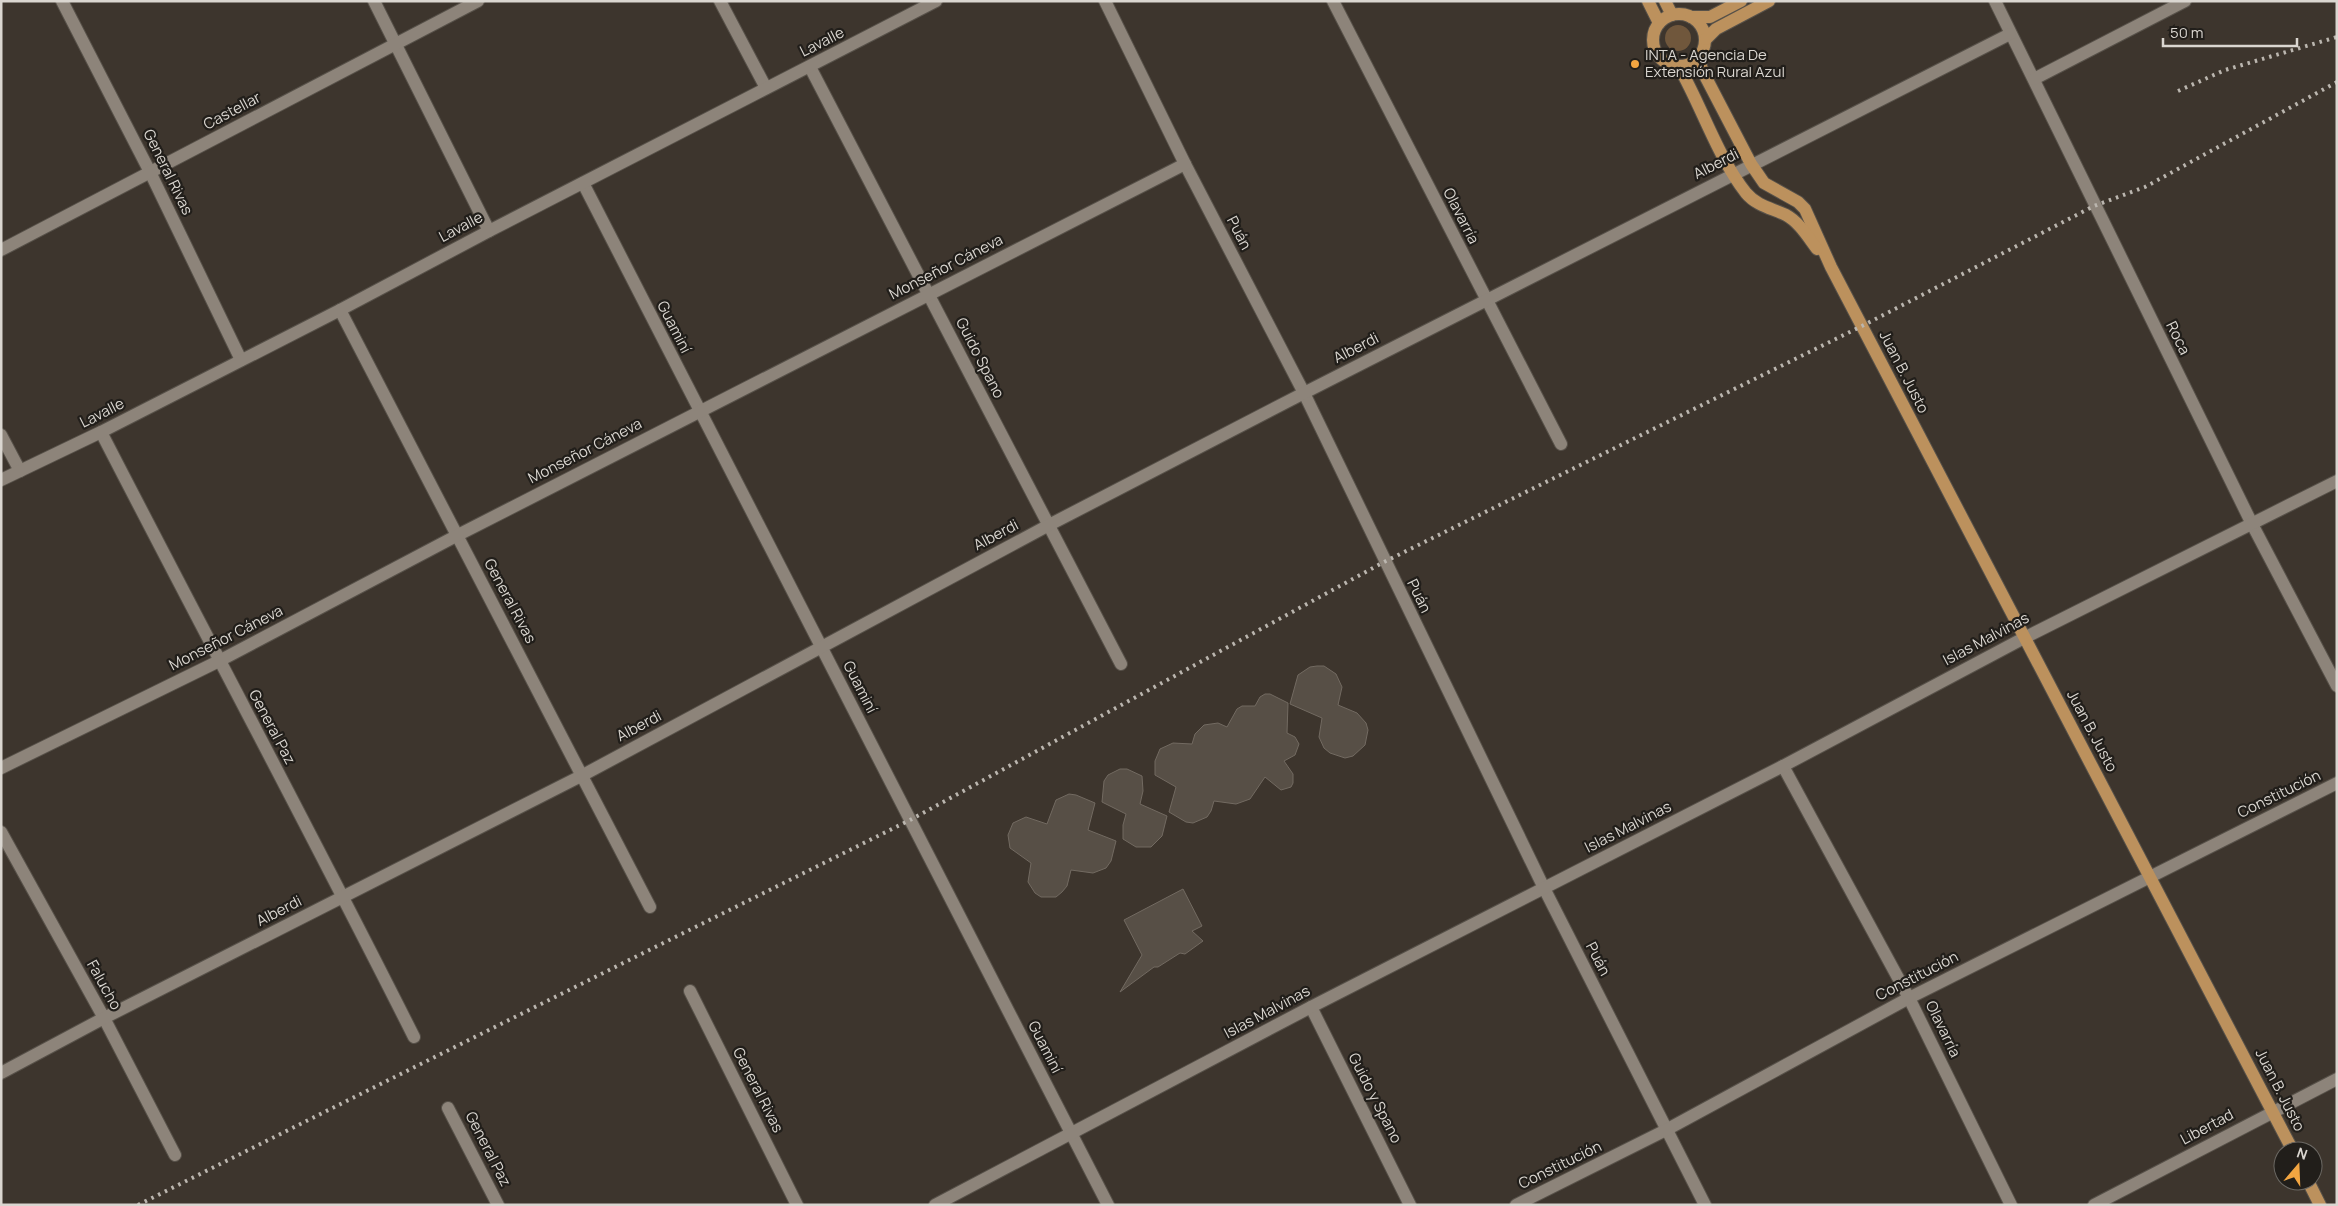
<svg xmlns="http://www.w3.org/2000/svg" width="2338" height="1206" font-family="Manrope,sans-serif">
<style>
.green{fill:#70573c}
.building{fill:#574f46;stroke:#726a61}
.lines{fill:none;stroke-linecap:round;stroke-linejoin:round}
.minor-casing{stroke:#575149;stroke-width:14}
.major-casing{stroke:#575149;stroke-width:14}
.minor{stroke:#8d847a;stroke-width:12}
.major{stroke:#bc915d;stroke-width:12}
.rail{stroke:#bbb6af;stroke-width:4;stroke-dasharray:2.5 5;stroke-linecap:butt}
.poi-dot{fill:#f2a541;stroke:#211e1a;stroke-width:2}
.labels{text-anchor:middle;stroke-width:4.5;stroke-linejoin:round;paint-order:stroke}
.street-label{font-size:15px;fill:#dad6d0;stroke:#211e1a}
.poi-label{font-size:15px;fill:#dad6d0;stroke:#211e1a;text-anchor:start}
</style>
<rect width="100%" height="100%" fill="#3d352d"/>
<circle class="green" cx="1678" cy="38" r="13"/>
<g class="building">
<polygon points="1317,666 1324,666 1336,674 1342,687 1338,705 1357,713 1366,723 1368,730 1365,745 1353,756 1345,758 1330,753 1324,748 1319,737 1322,718 1290,704 1298,675 1310,667"/>
<polygon points="1265,694 1270,694 1288,703 1287,733 1295,737 1299,744 1295,755 1284,761 1293,774 1293,783 1291,787 1281,790 1265,777 1250,799 1236,804 1214,801 1211,811 1207,817 1193,823 1186,822 1169,812 1176,787 1155,775 1155,761 1160,749 1173,743 1192,744 1195,734 1204,725 1218,723 1227,727 1237,709 1242,706 1255,706 1260,697"/>
<polygon points="1120,769 1127,769 1142,776 1143,791 1140,804 1167,816 1162,836 1151,847 1136,847 1123,839 1123,825 1126,814 1102,802 1104,781 1108,775"/>
<polygon points="1069,794 1076,795 1095,803 1088,830 1116,841 1111,861 1106,868 1093,873 1071,870 1067,886 1062,892 1056,897 1041,897 1035,893 1028,882 1031,863 1010,848 1008,835 1013,823 1026,817 1047,824 1056,800"/>
<polygon points="1183,889 1202,926 1192,931 1203,941 1185,954 1180,953 1158,967 1154,967 1120,992 1142,955 1124,920"/>
</g>
<g class="lines">
<g class="minor-casing">
<g id="minor">
<polyline points="62,1 150,172 241,360"/>
<polyline points="374,1 489,231"/>
<polyline points="720,1 766,88"/>
<polyline points="1105,1 1185,164 1304,393 1544,888 1705,1205"/>
<polyline points="1333,1 1561,444"/>
<polyline points="1995,1 2252,524 2337,686"/>
<polyline points="810,67 1121,664"/>
<polyline points="2034,79 2185,1"/>
<polyline points="583,183 1108,1205"/>
<polyline points="1,250 478,1"/>
<polyline points="340,310 650,907"/>
<path d="M101,432C205,634 312,834 414,1037"/>
<polyline points="1,435 20,471"/>
<polyline points="1,480 101,432 340,310 489,231 936,1"/>
<polyline points="1783,766 1909,998 2011,1205"/>
<polyline points="1,768 219,661 458,535 1185,164"/>
<polyline points="1,832 104,1018 175,1155"/>
<polyline points="690,991 797,1205"/>
<polyline points="1311,1007 1410,1205"/>
<polyline points="1,1073 104,1018 583,775 1049,525 1304,393 2010,34"/>
<polyline points="448,1108 498,1205"/>
<polyline points="935,1205 1311,1007 1783,766 2024,638 2337,481"/>
<polyline points="1516,1205 1666,1130 1909,998 2337,783"/>
<polyline points="2094,1205 2337,1079"/>
</g>
</g>
<g class="major-casing">
<g id="major">
<polyline points="1648,1 1659,23"/>
<polyline points="1665,1 1672,15"/>
<circle cx="1679" cy="40" r="26"/>
<polyline points="1691,17 1710,17 1741,1"/>
<polyline points="1706,39 1716,29 1769,1"/>
<polyline points="1699,57 1702,70 1751,164 1764,183 1798,202 1805,209 1831,267 2293,1151"/>
<path d="M1679,67C1702,107 1717,156 1746,193C1757,206 1771,208 1786,215C1799,222 1808,237 1817,249"/>
<polyline points="2308,1181 2320,1205"/>
</g>
</g>
<use href="#minor" class="minor"/>
<use href="#major" class="major"/>
<g class="rail">
<polyline points="2178,91 2225,70 2337,37"/>
<polyline points="138,1205 910,820 1384,562 1862,326 2094,206 2145,187 2337,82"/>
</g>
</g>
<circle class="poi-dot" cx="1635" cy="64" r="5"/>
<g class="labels">
<g class="street-label">
<text transform="translate(822 42) rotate(-27)" y="5">Lavalle</text>
<text transform="translate(232 111) rotate(-28)" y="5">Castellar</text>
<text transform="translate(1716 164) rotate(-27)" y="5">Alberdi</text>
<text transform="translate(168 172) rotate(64)" y="5">General Rivas</text>
<text transform="translate(1461 216) rotate(63)" y="5">Olavarría</text>
<text transform="translate(461 227) rotate(-28)" y="5">Lavalle</text>
<text transform="translate(1239 233) rotate(63)" y="5">Puán</text>
<text transform="translate(946 267) rotate(-27)" y="5">Monseñor Cáneva</text>
<text transform="translate(674 327) rotate(63)" y="5">Guaminí</text>
<text transform="translate(2178 338) rotate(64)" y="5">Roca</text>
<text transform="translate(1356 348) rotate(-27)" y="5">Alberdi</text>
<text transform="translate(980 358) rotate(63)" y="5">Guido Spano</text>
<text transform="translate(1904 372) rotate(63)" y="5">Juan B. Justo</text>
<text transform="translate(102 413) rotate(-27)" y="5">Lavalle</text>
<text transform="translate(585 451) rotate(-27)" y="5">Monseñor Cáneva</text>
<text transform="translate(996 535) rotate(-28)" y="5">Alberdi</text>
<text transform="translate(1419 596) rotate(64)" y="5">Puán</text>
<text transform="translate(510 601) rotate(62)" y="5">General Rivas</text>
<text transform="translate(226 638) rotate(-27)" y="5">Monseñor Cáneva</text>
<text transform="translate(1986 639) rotate(-28)" y="5">Islas Malvinas</text>
<text transform="translate(860 687) rotate(63)" y="5">Guaminí</text>
<text transform="translate(639 726) rotate(-28)" y="5">Alberdi</text>
<text transform="translate(272 727) rotate(62)" y="5">General Paz</text>
<text transform="translate(2092 731) rotate(62)" y="5">Juan B. Justo</text>
<text transform="translate(2279 794) rotate(-26)" y="5">Constitución</text>
<text transform="translate(1628 827) rotate(-27)" y="5">Islas Malvinas</text>
<text transform="translate(279 911) rotate(-27)" y="5">Alberdi</text>
<text transform="translate(1598 959) rotate(63)" y="5">Puán</text>
<text transform="translate(1917 976) rotate(-27)" y="5">Constitución</text>
<text transform="translate(104 985) rotate(61)" y="5">Falucho</text>
<text transform="translate(1267 1012) rotate(-28)" y="5">Islas Malvinas</text>
<text transform="translate(1943 1029) rotate(64)" y="5">Olavarría</text>
<text transform="translate(1045 1047) rotate(63)" y="5">Guaminí</text>
<text transform="translate(758 1090) rotate(63)" y="5">General Rivas</text>
<text transform="translate(2280 1090) rotate(63)" y="5">Juan B. Justo</text>
<text transform="translate(1375 1098) rotate(63)" y="5">Guido y Spano</text>
<text transform="translate(2207 1127) rotate(-28)" y="5">Libertad</text>
<text transform="translate(488 1149) rotate(63)" y="5">General Paz</text>
<text transform="translate(1560 1165) rotate(-26)" y="5">Constitución</text>
</g>
<g class="poi-label">
<text x="1645" y="60">INTA - Agencia De<tspan x="1645" dy="17">Extensión Rural Azul</tspan></text>
</g>
</g>
<rect width="2338" height="1206" fill="none" stroke="#dad6d0" stroke-width="5"/>
<g transform="translate(2298 1166) rotate(19)"><circle r="24" fill="#211e1a" stroke="#6b6863"/>
<path d="M0-4L9 19L0 12L-9 19Z" fill="#f2a541"/>
<text y="-8" font-size="14" font-weight="bold" text-anchor="middle" fill="#dad6d0">N</text>
</g>
<path d="M2163 38v8h134v-8" fill="none" stroke="#dad6d0" stroke-width="2.5"/>
<text x="2170" y="38" font-size="15" fill="#dad6d0" stroke="#211e1a" stroke-width="4" paint-order="stroke">50 m</text>
</svg>
